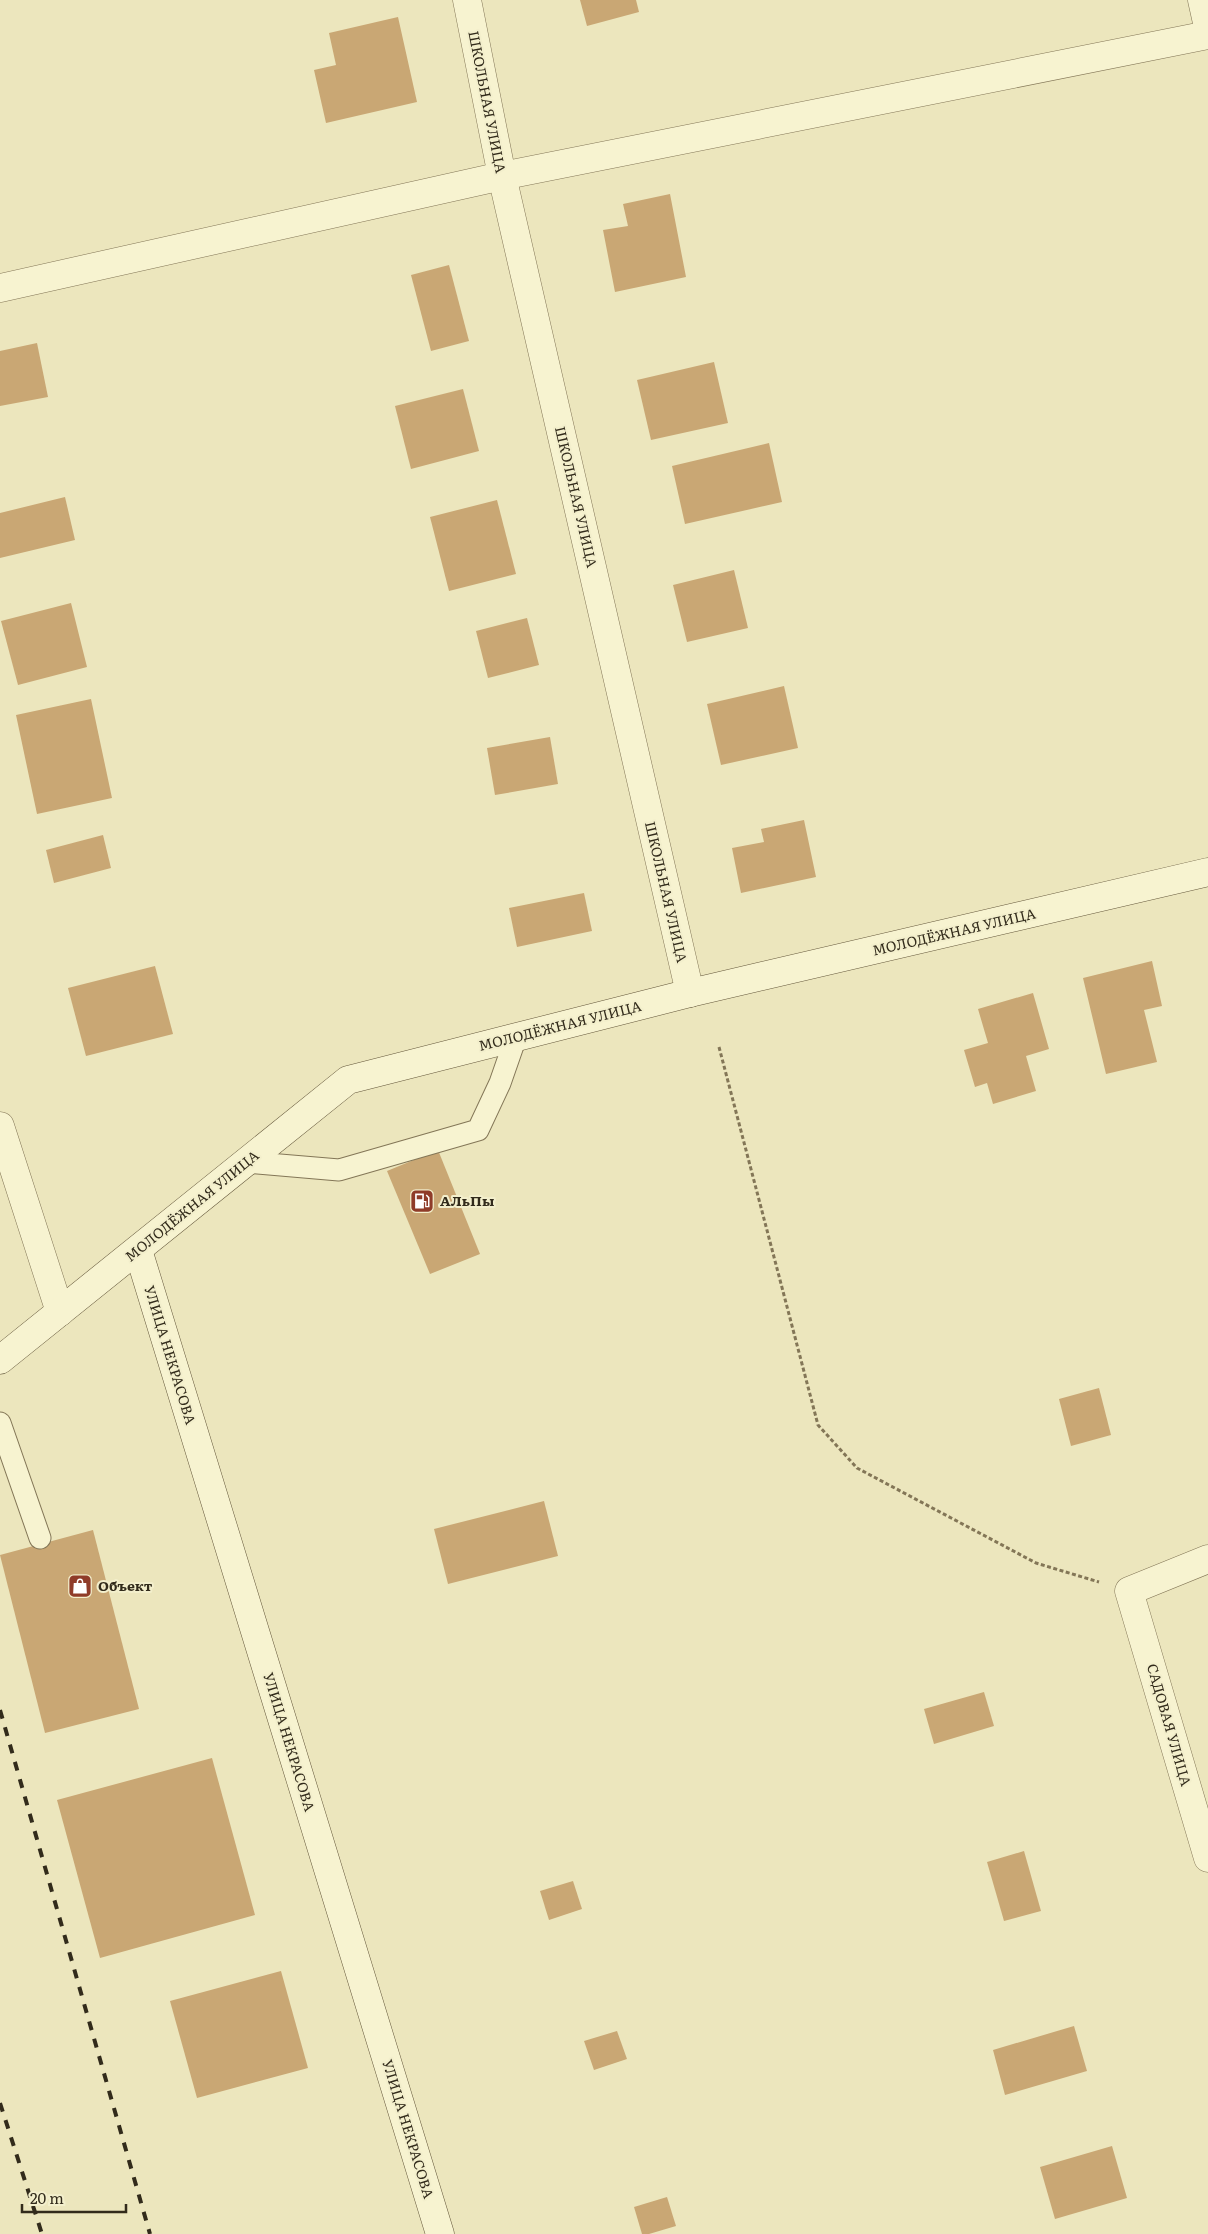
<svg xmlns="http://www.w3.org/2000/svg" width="1208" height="2234" font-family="Literata,serif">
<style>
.building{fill:#c9a774}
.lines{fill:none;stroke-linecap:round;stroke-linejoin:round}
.lane-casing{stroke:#837657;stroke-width:23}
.street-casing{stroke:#837657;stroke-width:29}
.secondary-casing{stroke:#64573b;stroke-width:29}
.path{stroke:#837657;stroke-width:3;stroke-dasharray:4 2.5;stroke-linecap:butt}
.lane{stroke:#f7f3d0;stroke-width:21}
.street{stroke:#f7f3d0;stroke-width:28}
.secondary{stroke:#f7f3d0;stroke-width:28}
.rail{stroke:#322b1b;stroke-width:4;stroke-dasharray:9 9;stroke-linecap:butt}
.labels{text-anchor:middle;stroke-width:4;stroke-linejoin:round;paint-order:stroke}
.street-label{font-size:14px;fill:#322b1b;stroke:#f3efcc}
.poi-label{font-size:14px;font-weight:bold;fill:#322b1b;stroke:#f3efcc;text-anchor:start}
</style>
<rect width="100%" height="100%" fill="#ece6bd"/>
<g class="building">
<polygon points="580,0 636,0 639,12 587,26"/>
<polygon points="398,17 417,102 326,123 314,70 336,65 329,33"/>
<polygon points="670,194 686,277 615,292 603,230 628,226 623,204"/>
<polygon points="449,265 469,341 431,351 411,275"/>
<polygon points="37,343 48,397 0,406 0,351"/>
<polygon points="714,362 728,423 651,440 637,380"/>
<polygon points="463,389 479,451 411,469 395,406"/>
<polygon points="769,443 782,502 685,524 672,466"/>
<polygon points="65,497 75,540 0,558 0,513"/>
<polygon points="497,500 516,574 449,591 430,517"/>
<polygon points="734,570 748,628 687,642 673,585"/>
<polygon points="71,603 87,667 18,685 1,621"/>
<polygon points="527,618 539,665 488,678 476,631"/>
<polygon points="784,686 798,748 721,765 707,704"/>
<polygon points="91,699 112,798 37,814 16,715"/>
<polygon points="550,737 558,784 495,795 487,748"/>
<polygon points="804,820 816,877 741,893 732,848 764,842 761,829"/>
<polygon points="103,835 111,868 54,883 46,850"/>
<polygon points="584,893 592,931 517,947 509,908"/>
<polygon points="1152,961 1162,1006 1144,1010 1157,1062 1106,1074 1083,978"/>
<polygon points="155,966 173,1034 86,1056 68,988"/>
<polygon points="1033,993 1049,1049 1026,1056 1036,1091 993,1104 987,1083 975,1087 964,1050 988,1043 978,1009"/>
<polygon points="438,1150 480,1254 430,1274 387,1171"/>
<polygon points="1099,1388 1111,1435 1071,1446 1059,1399"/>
<polygon points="544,1501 558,1556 448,1584 434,1529"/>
<polygon points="93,1530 139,1709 45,1733 0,1555"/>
<polygon points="984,1692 994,1726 934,1744 924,1709"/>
<polygon points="212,1758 255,1915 100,1958 57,1800"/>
<polygon points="1024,1851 1041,1911 1004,1921 987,1862"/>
<polygon points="573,1881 582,1909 549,1920 540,1891"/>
<polygon points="281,1971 308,2068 197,2098 170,2001"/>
<polygon points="1074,2026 1087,2071 1005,2095 993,2050"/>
<polygon points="617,2031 627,2059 594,2070 584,2041"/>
<polygon points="1112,2146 1127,2198 1055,2219 1040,2167"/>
<polygon points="667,2197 676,2226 649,2234 642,2234 634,2207"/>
</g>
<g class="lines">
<g class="lane-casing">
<g id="lane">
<polyline points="246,1162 339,1170 478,1130 500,1083 516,1037"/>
<polyline points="0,1423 40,1538"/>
</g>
</g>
<g class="street-casing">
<g id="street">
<polyline points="467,0 502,176 690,993"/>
<polyline points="1202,0 1208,27"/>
<polyline points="0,288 502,176 1208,35"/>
<polyline points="0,1126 60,1312"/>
<polyline points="1208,1559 1129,1591 1208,1858"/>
</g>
</g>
<g class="secondary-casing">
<g id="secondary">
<polyline points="138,1250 440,2234"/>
<polyline points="0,1360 348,1080 690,993 1208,872"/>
</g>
</g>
<polyline class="path" points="719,1047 818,1425 857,1468 1036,1563 1099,1582"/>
<use href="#lane" class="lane"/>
<use href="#street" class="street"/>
<use href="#secondary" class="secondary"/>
<g class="rail">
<polyline points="0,1710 150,2234"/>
<polyline points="0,2103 42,2234"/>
</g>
</g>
<defs>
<g id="fuel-square" transform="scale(1.25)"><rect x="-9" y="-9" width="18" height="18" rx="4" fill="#8f3c29" stroke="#f3efcc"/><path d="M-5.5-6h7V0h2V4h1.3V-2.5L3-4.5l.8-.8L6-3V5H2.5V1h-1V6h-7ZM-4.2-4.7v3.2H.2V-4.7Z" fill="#fff"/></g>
<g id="shop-square" transform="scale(1.25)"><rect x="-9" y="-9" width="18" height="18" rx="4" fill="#8f3c29" stroke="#f3efcc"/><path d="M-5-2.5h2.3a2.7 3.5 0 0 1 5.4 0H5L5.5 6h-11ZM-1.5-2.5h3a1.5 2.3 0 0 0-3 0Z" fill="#fff"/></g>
</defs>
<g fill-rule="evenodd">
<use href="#fuel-square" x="422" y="1201"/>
<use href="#shop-square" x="80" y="1586"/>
</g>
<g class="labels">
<g class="street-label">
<text transform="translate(487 102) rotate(79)" y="5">ШКОЛЬНАЯ УЛИЦА</text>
<text transform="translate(576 497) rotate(77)" y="5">ШКОЛЬНАЯ УЛИЦА</text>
<text transform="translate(666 892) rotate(77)" y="5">ШКОЛЬНАЯ УЛИЦА</text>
<text transform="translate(954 932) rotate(-13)" y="5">МОЛОДЁЖНАЯ УЛИЦА</text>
<text transform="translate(560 1026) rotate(-14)" y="5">МОЛОДЁЖНАЯ УЛИЦА</text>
<text transform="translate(192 1206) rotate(-39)" y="5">МОЛОДЁЖНАЯ УЛИЦА</text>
<text transform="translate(170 1355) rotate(73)" y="5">УЛИЦА НЕКРАСОВА</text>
<text transform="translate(1169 1725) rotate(74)" y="5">САДОВАЯ УЛИЦА</text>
<text transform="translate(289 1742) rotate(73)" y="5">УЛИЦА НЕКРАСОВА</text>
<text transform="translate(408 2129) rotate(73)" y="5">УЛИЦА НЕКРАСОВА</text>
</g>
<g class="poi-label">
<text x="440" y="1206">АЛьПы</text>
<text x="98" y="1591">Объект</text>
</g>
</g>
<path d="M22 2204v8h104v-8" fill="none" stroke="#322b1b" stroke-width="2.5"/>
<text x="30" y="2204" font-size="15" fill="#322b1b" stroke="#f3efcc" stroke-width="4" paint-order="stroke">20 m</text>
</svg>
